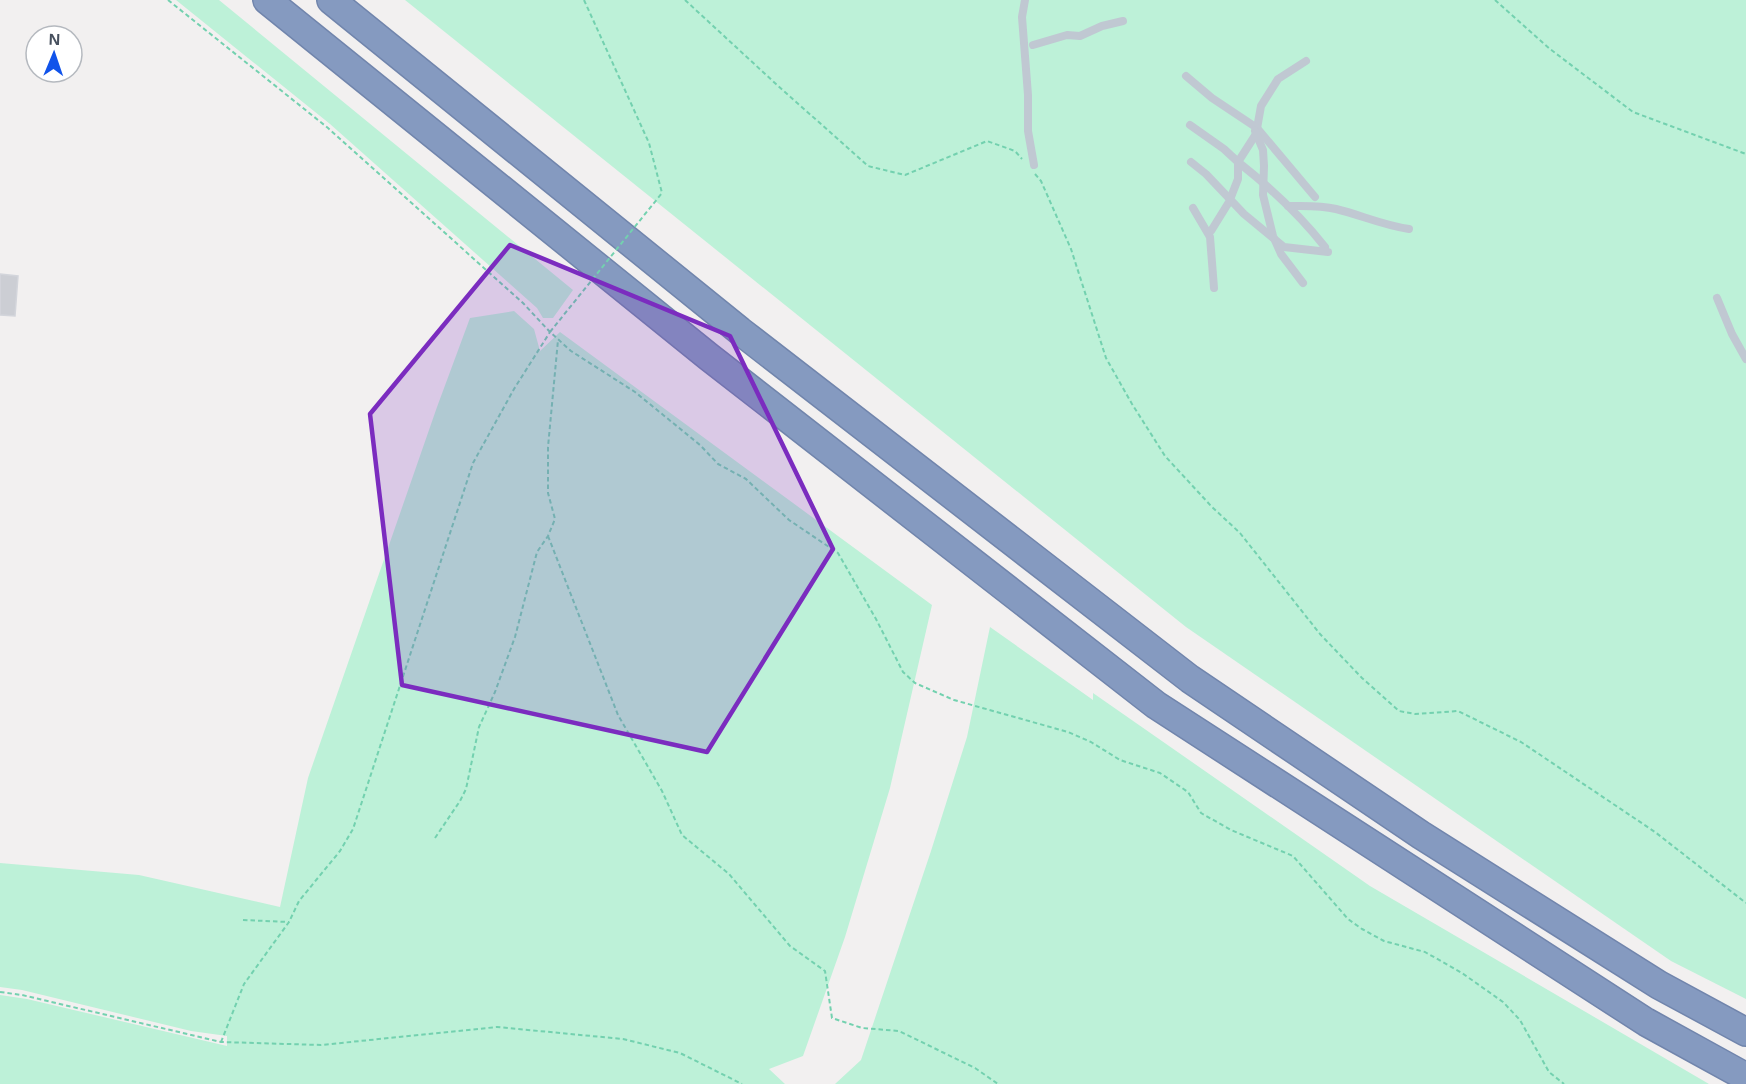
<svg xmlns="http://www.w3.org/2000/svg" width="1746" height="1084" font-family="Arial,sans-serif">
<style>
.green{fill:#bdf1d8}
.building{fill:#ccced4;stroke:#d3d5db;stroke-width:1.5}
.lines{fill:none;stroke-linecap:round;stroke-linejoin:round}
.motorway-casing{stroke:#7185ac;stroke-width:30}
.path{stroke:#73d1af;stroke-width:2;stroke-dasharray:4.5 3;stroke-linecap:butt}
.service{stroke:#c0c8d2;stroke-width:8}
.motorway{stroke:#859ac0;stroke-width:27}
.path-bridge{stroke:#73d1af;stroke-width:2;stroke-dasharray:4.5 3;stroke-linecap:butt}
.marked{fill:#7b2cbf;fill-opacity:0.2;stroke:#7b2cbf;stroke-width:4.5;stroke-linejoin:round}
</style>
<rect width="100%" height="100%" fill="#f2f0f0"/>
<g class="green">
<polygon points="176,0 219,0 573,290 553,318 543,318 537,308 330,124"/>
<polygon points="405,0 1746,0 1746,999 1671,961 1186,627"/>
<polygon points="514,311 534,329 540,351 560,332 932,605 890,788 845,937 803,1056 769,1069 785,1084 0,1084 0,995 27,999 227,1046 227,1036 191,1031 22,990 0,987 0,863 139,875 280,907 308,778 437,407 470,318"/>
<polygon points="990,627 1093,700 1093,693 1370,886 1709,1084 835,1084 861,1060 931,851 967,737"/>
</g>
<polygon class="building" points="0,274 18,276 15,316 0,315"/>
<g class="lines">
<g class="motorway-casing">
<g id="motorway">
<polyline points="267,0 709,357 1156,705 1646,1022 1746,1077"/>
<polyline points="331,0 740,331 1190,679 1421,835 1659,985 1746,1032"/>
</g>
</g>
<g class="path">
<polyline points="168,0 328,128 523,303 550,332 571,351 635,392 700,445 718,464 746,479 789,520 838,553 876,619 903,672 915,683 954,700 1068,732 1091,742 1120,760 1160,773 1188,792 1201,813 1231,830 1293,856 1348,919 1362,929 1384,941 1425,952 1462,973 1503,1002 1520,1020 1549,1072 1564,1084"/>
<polyline points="584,0 649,143 662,193"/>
<polyline points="685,0 776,84 868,166 905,175 987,141 1015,151 1022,159"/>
<polyline points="1495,0 1550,49 1633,112 1746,154"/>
<polyline points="1035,174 1041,181 1071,249 1106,358 1132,404 1165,456 1212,507 1240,533 1320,634 1362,678 1399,711 1415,714 1458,711 1521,742 1655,832 1746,903"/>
<polyline points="548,536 618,715 662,791 682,835 729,874 790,946 825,971 832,1018 862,1028 899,1031 975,1068 998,1084"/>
<polyline points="435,838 460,801 466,789 479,727 495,692 515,637 537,552 548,536 555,519 548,493 548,447 558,340"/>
<polyline points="243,920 289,922"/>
<polyline points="0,992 22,995 221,1042 321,1045 497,1027 623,1039 680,1053 742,1084"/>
<polyline points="221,1042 244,984 289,922 299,901 340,851 353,829 473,463 514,389 550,332"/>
</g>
<g class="service">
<polyline points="1025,0 1022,17 1028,95 1028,131 1034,165"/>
<polyline points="1033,45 1067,35 1080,36 1102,26 1123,21"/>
<path d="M1306,61L1278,79L1261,106L1256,134L1238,162C1271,188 1299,214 1325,247"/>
<polyline points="1186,76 1212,98 1257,128 1315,197"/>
<polyline points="1190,125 1224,149 1238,162 1238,179 1229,202 1211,231"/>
<polyline points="1255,131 1263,150 1264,166 1263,195 1273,236 1281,254 1303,283"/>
<polyline points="1191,162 1206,174 1244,214 1284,247 1328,252"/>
<path d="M1288,206C1304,206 1320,205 1336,209C1361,215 1382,225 1409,229"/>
<polyline points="1193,208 1210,237 1214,288"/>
<polyline points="1717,298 1732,334 1746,359"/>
</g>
<use href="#motorway" class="motorway"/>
<polyline class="path-bridge" points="550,332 662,193"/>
</g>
<path class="marked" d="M510,245L730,336L833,549L707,752L402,685L370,414Z"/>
<g transform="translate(54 54) rotate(2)"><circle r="28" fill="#ffffff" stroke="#b5b9bf" stroke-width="1.5"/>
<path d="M0-4.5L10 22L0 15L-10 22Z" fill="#1153ea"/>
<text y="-9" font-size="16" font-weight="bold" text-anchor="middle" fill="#47505e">N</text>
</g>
</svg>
